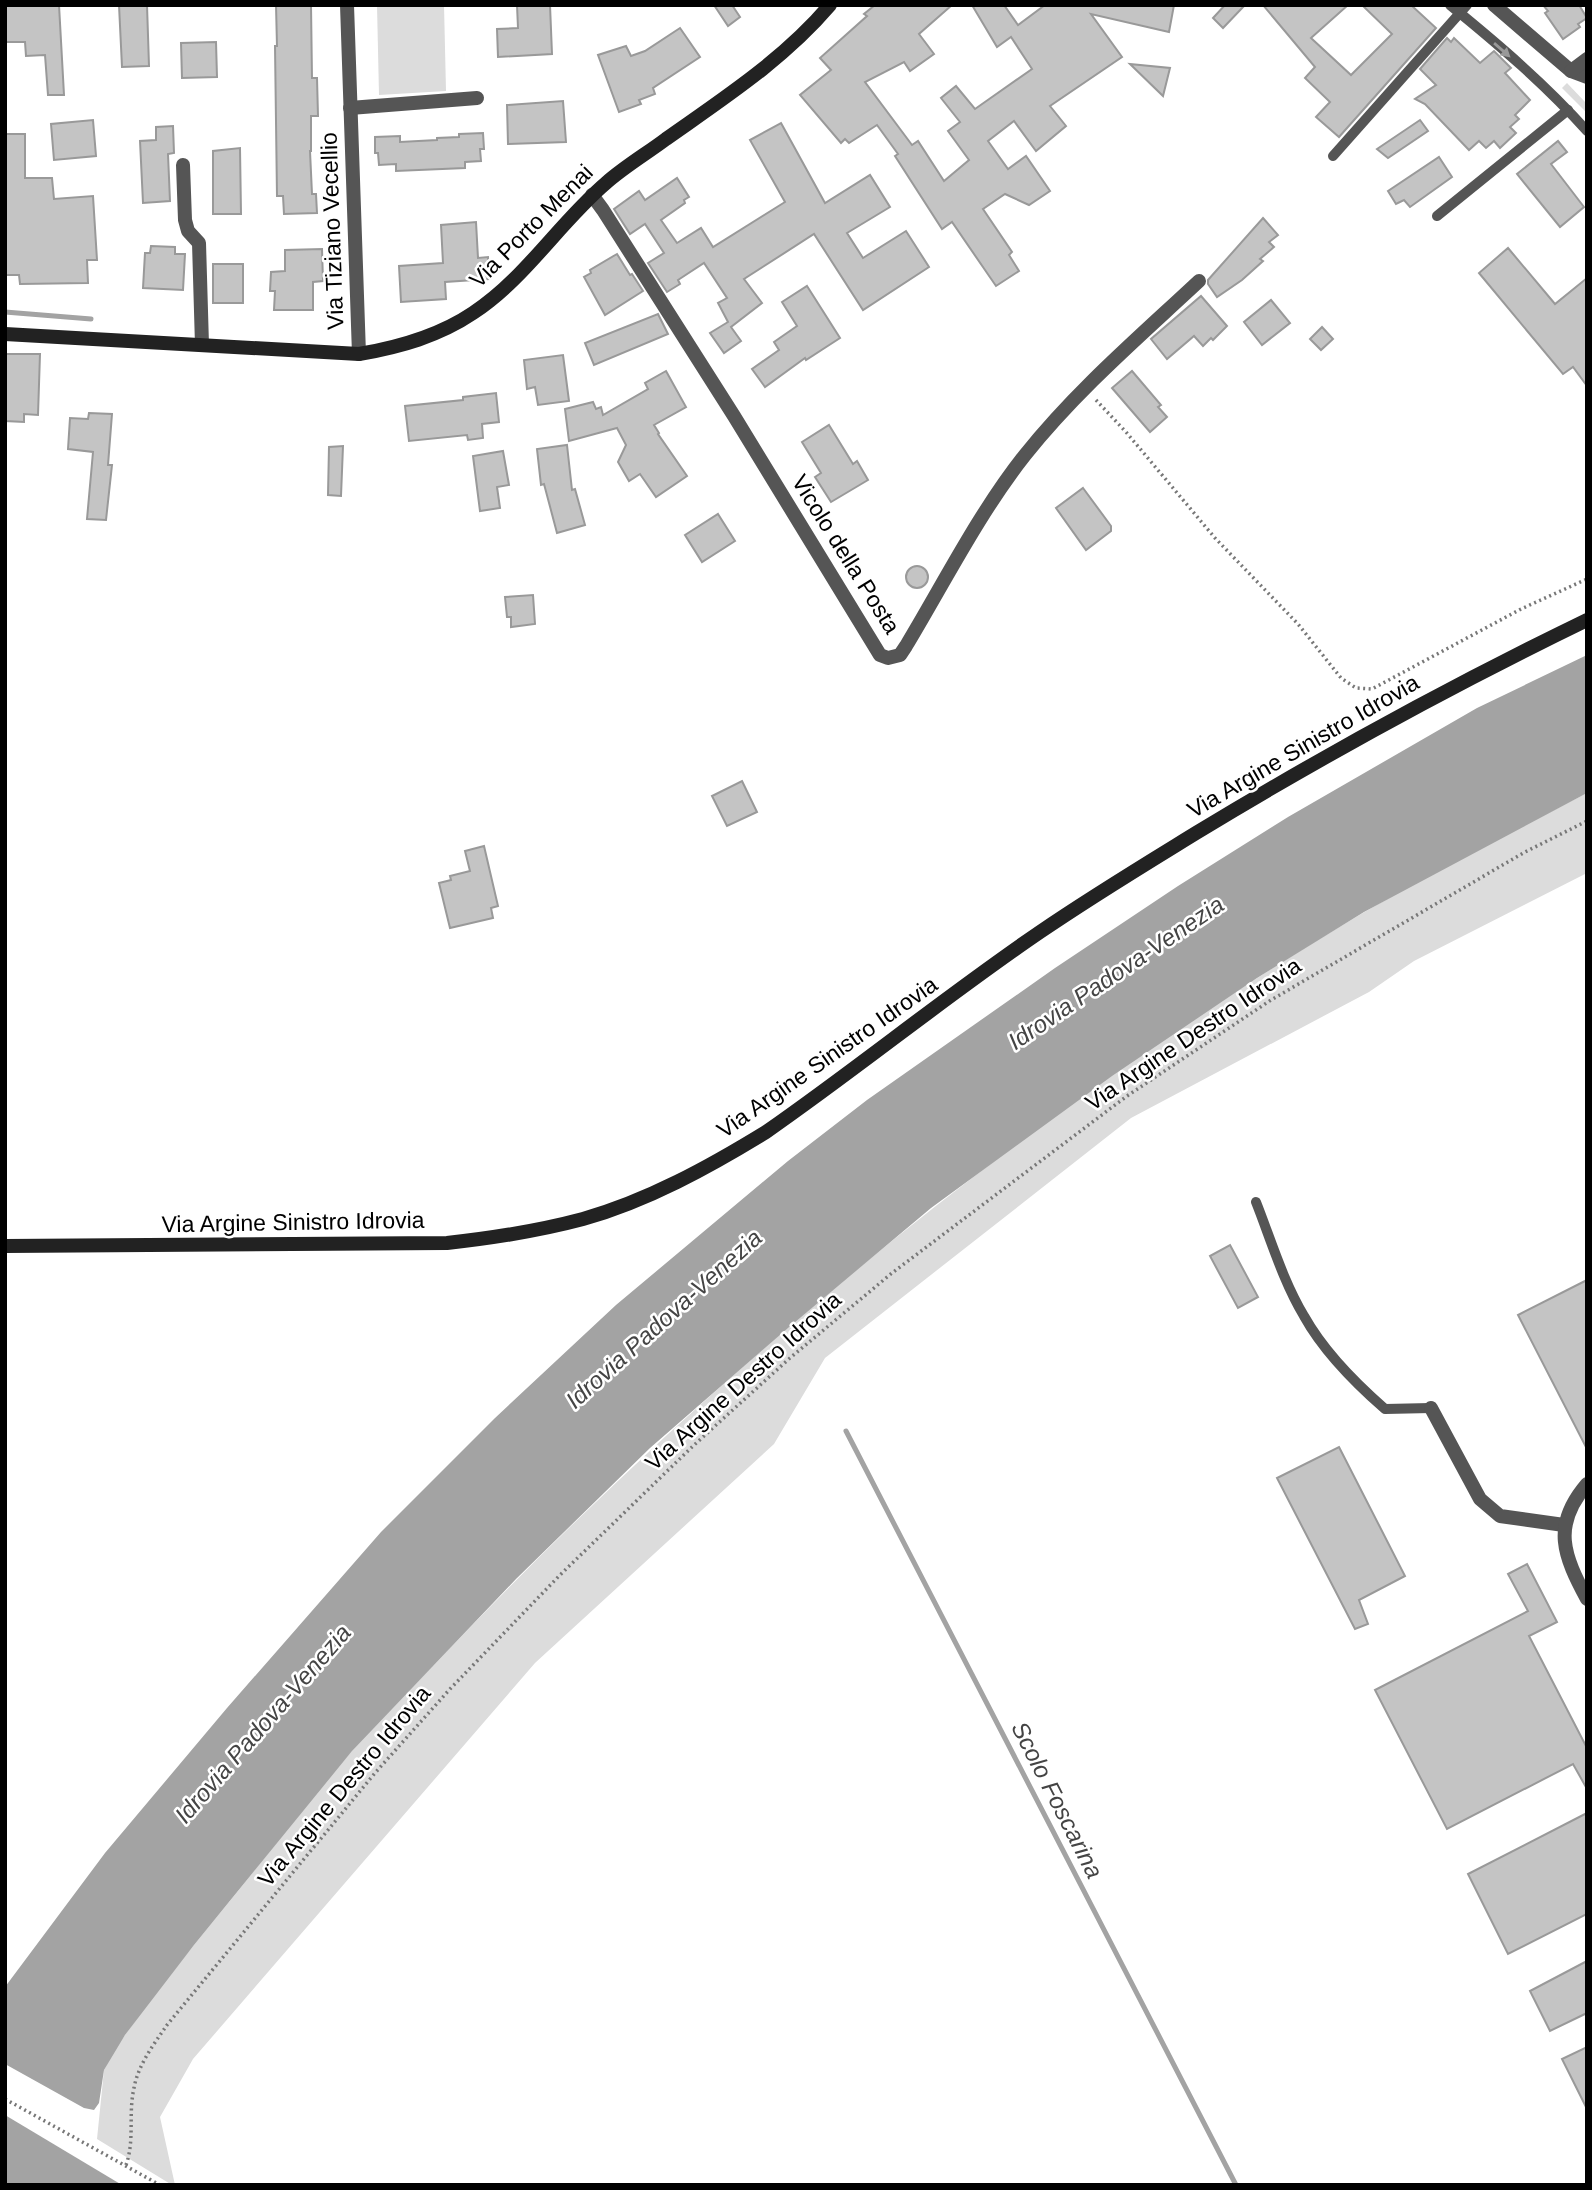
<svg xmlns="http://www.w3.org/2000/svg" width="1592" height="2190" font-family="Arial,sans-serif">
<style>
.green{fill:#dcdcdc}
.water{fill:#a3a3a3}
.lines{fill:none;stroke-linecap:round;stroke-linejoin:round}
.stream{stroke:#a3a3a3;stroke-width:5}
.building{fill:#c4c4c4;stroke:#999;stroke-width:2}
.path{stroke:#777;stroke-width:3.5;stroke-dasharray:2 3.5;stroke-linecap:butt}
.lane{stroke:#555;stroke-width:10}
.street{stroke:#555;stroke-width:14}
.secondary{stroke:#222;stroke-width:14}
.oneway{fill:#999}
.labels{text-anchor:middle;stroke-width:5;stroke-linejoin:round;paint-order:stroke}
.street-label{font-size:23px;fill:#000;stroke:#fff}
.water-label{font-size:24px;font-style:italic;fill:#444;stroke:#fff}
</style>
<rect width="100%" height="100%" fill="#fff"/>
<g class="green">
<polygon points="377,5 444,5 446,91 379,95"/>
<polygon points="1567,83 1587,104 1587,113 1562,88"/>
<path d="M1587,793V873L1414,961L1369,992L1131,1118L825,1358L774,1444L535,1663L193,2059L160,2117L175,2185H172L97,2139L104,2070L112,2054C150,1997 195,1944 238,1891C275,1845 311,1798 350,1753C382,1716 418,1682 452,1646C721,1365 1026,1113 1361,914C1435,871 1511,832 1587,793Z"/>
</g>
<g class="water">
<polygon points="1587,655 1587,793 1364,912 1257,978 1112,1076 931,1208 788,1328 650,1448 516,1579 352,1751 194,1945 125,2035 104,2070 99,2103 94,2110 84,2108 5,2064 5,1987 105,1853 227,1708 381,1532 495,1418 616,1305 788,1161 867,1100 1055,968 1178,886 1288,817 1477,708"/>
<polygon points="5,2115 122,2185 5,2185"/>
</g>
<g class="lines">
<g class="stream">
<polyline points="5,312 91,319"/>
<polyline points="846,1431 1236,2185"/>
</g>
</g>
<g class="building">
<polygon points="5,5 59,5 64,95 48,95 45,55 26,56 25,42 5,42"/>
<polygon points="119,5 147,5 149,66 122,67"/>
<polygon points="276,5 311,5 312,78 317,78 318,116 311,116 311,151 310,151 312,194 316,194 317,213 284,214 283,196 277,196 275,46 277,46"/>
<polygon points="517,5 550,5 552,54 498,57 497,29 518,28"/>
<polygon points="714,5 732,5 740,17 728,26"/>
<polygon points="875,5 952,5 919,34 934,54 910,71 904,62 865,82 912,145 918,141 944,181 969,160 948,131 960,122 941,98 956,86 975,109 1032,69 1011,37 997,47 972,5 1004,5 1018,25 1045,5 1174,5 1169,32 1091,14 1122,57 1050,106 1066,126 1036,151 1014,121 988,141 1008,169 1026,156 1050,191 1029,205 1005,194 983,209 1012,252 1009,255 1019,271 996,286 952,222 942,229 895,156 898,154 877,125 849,143 845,139 841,143 800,95 831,70 820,58 867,16 864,14"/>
<polygon points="1225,5 1245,5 1223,28 1213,18"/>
<polygon points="1263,5 1348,5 1311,38 1351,75 1392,34 1362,5 1411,5 1436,28 1339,137 1316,117 1330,102 1305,78 1315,67"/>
<polygon points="1543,5 1579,5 1587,18 1578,24 1580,27 1563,39 1545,13 1548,11"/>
<polygon points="680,28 700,57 653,88 655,94 639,100 641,104 619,112 598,55 626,46 631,56 645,51"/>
<polygon points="1447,38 1451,42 1454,38 1480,63 1494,51 1511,68 1505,73 1530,100 1515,115 1519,119 1510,127 1516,133 1500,148 1494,141 1486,148 1479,141 1469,150 1425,104 1415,99 1436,85 1420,69"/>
<polygon points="216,42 217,77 182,78 181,43"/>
<polygon points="1130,64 1170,68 1163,96"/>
<polygon points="563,101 566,142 508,144 507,105"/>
<polygon points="93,120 96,156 54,160 51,124"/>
<polygon points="1420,120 1428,131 1388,158 1377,149"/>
<polygon points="781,123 825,203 870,175 890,207 847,233 863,258 906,231 929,267 863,310 814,234 744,279 762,303 731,327 741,341 724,353 710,333 728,322 718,303 727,298 704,263 678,280 680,284 667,292 648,263 664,253 645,224 630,234 614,209 639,191 645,200 677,178 689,197 684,200 685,203 661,220 677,243 701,228 713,247 785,202 750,140"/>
<polygon points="173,126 174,153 168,154 170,201 143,203 140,141 156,140 156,127"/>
<polygon points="483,133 484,149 480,149 481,161 465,162 465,168 396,171 396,164 379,165 378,153 375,153 375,137 400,136 400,142 437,140 437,138 459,137 459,134"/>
<polygon points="5,134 25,134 25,178 52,178 54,199 93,196 97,260 87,260 88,283 20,284 19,275 5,275"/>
<polygon points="1558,141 1567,152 1551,164 1584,207 1560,227 1517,174"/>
<polygon points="240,148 241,214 213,214 213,151"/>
<polygon points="1439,157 1452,177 1410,207 1404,200 1396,204 1388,191"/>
<polygon points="1263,218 1278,235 1269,242 1274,247 1260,259 1263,261 1242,280 1217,297 1208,284 1208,280"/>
<polygon points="476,222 478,258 488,257 489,279 445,282 446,299 401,302 399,266 443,263 441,225"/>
<polygon points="151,246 175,247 175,254 185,254 183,290 143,288 145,253 150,253"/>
<polygon points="1508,248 1555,304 1587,278 1587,386 1573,367 1563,374 1479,273"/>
<polygon points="322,249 323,281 313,282 313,310 274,310 275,291 270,291 271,272 285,271 285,250"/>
<polygon points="617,254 630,275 632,274 643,291 605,315 584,277 591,273 590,270"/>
<rect x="213" y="264" width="30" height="39"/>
<polygon points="807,286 840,338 806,360 805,358 765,387 752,369 779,350 774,342 797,326 782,302"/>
<polygon points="1201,296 1227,326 1213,340 1211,338 1203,346 1194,336 1167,359 1151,339"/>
<polygon points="1271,300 1290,323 1262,345 1244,322"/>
<polygon points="658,314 668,334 594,365 585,343"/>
<polygon points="1322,327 1333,339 1321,350 1310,339"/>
<polygon points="5,354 40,354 38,415 24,414 24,422 5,421"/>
<polygon points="563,355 569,401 538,405 535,387 527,389 524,360"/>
<polygon points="666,371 686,407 654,425 659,433 658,434 687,476 656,497 640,474 629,481 618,462 626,445 617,428 569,441 565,409 593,402 596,409 601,407 603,415 648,389 645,383"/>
<polygon points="1132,371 1161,405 1158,407 1167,417 1150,432 1112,388"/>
<polygon points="496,393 499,422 482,424 483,438 468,440 467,435 409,441 405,406 463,400 463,397"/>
<polygon points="89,413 112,414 108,465 112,465 106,520 87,519 93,452 68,449 70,418 88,419"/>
<polygon points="829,425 853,464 857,461 868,480 831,502 815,477 821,473 802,442"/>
<polygon points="567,445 572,490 575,489 585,525 557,533 544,484 541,485 537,449"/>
<polygon points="343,446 341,496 328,495 329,447"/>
<polygon points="503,451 509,485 497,487 500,508 480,511 473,456"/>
<polygon points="1083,488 1111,526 1111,531 1086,550 1056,508"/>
<polygon points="718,514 735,541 702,562 685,535"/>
<circle cx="917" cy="577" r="11"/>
<polygon points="533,595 535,624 511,627 511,617 507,617 505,597"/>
<polygon points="742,781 757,812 727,826 712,796"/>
<polygon points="484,846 498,906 491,908 493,918 450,928 439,883 451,880 450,876 470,871 465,851"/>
<polygon points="1230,1245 1258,1297 1238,1308 1210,1256"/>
<polygon points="1587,1280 1587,1449 1518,1315"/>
<polygon points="1339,1447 1405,1576 1359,1600 1368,1624 1355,1629 1277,1478"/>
<polygon points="1527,1564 1557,1622 1529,1636 1587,1748 1587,1789 1573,1764 1447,1829 1375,1690 1528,1611 1508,1574"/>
<polygon points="1587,1813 1587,1914 1508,1954 1468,1874"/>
<polygon points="1587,1961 1587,2013 1550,2031 1530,1991"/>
<polygon points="1587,2047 1587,2109 1562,2059"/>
</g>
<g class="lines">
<g class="path">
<polyline points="1096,400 1126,432 1215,538 1298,624 1341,678 1356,688 1372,689 1521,609 1587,579"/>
<polyline points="5,2099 160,2185"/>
<path d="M126,2165C135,2140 128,2114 134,2088C138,2065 154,2044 167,2025L375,1773L450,1689L560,1575L693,1446L790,1358L892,1273L1127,1096L1271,1000L1525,852L1587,821"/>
</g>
<g class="lane">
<path d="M1450,5C1498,44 1546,85 1587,131"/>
<polyline points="1333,156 1467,5"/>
<polyline points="1437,216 1568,110"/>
<path d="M1256,1202C1271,1240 1283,1281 1304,1316C1324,1352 1354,1382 1385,1409L1431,1408"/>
</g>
<g class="street">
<polyline points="347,5 359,354"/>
<polyline points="1494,5 1571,71 1587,77"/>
<polyline points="1571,71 1587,59"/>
<polyline points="350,108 477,98"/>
<polyline points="183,165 185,220 188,231 199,243 202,345"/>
<path d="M592,195L603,210L734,416L880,655L888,658L900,655L906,646C944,583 979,513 1025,455C1076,391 1139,337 1199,281"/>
<polyline points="1431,1408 1480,1499 1500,1516 1564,1525"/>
<path d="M1587,1484C1551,1526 1564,1556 1587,1599"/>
</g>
<g class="secondary">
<path d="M5,334L359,354C400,347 439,336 473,313C525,279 559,223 606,183C624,167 646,154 666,139C724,98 783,60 830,5"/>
<path d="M5,1246L447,1243C493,1238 538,1231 583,1219C647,1201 709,1167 766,1132C858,1068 946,996 1040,932C1091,897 1144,865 1196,833C1323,756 1453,685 1587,620"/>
</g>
</g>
<defs><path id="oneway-solid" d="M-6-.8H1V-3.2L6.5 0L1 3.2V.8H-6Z" transform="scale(1.75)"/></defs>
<use class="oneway" href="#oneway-solid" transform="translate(1502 50) rotate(41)"/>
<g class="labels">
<g class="street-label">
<text transform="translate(531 226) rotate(-45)" y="8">Via Porto Menai</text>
<text transform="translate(332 231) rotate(-92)" y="8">Via Tiziano Vecellio</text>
<text transform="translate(846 554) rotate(58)" y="8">Vicolo della Posta</text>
<text transform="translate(1303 746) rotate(-30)" y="8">Via Argine Sinistro Idrovia</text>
<text transform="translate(1193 1034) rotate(-34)" y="8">Via Argine Destro Idrovia</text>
<text transform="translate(827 1057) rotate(-35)" y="8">Via Argine Sinistro Idrovia</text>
<text transform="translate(293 1222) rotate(-1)" y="8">Via Argine Sinistro Idrovia</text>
<text transform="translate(743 1381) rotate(-42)" y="8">Via Argine Destro Idrovia</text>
<text transform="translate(344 1786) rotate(-50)" y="8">Via Argine Destro Idrovia</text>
</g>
<g class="water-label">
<text transform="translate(1116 973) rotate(-34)" y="8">Idrovia Padova-Venezia</text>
<text transform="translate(664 1319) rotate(-42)" y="8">Idrovia Padova-Venezia</text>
<text transform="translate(263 1724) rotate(-49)" y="8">Idrovia Padova-Venezia</text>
<text transform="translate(1057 1800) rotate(63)" y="8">Scolo Foscarina</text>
</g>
</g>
<rect width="1592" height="2190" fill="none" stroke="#000000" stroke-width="14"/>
</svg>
